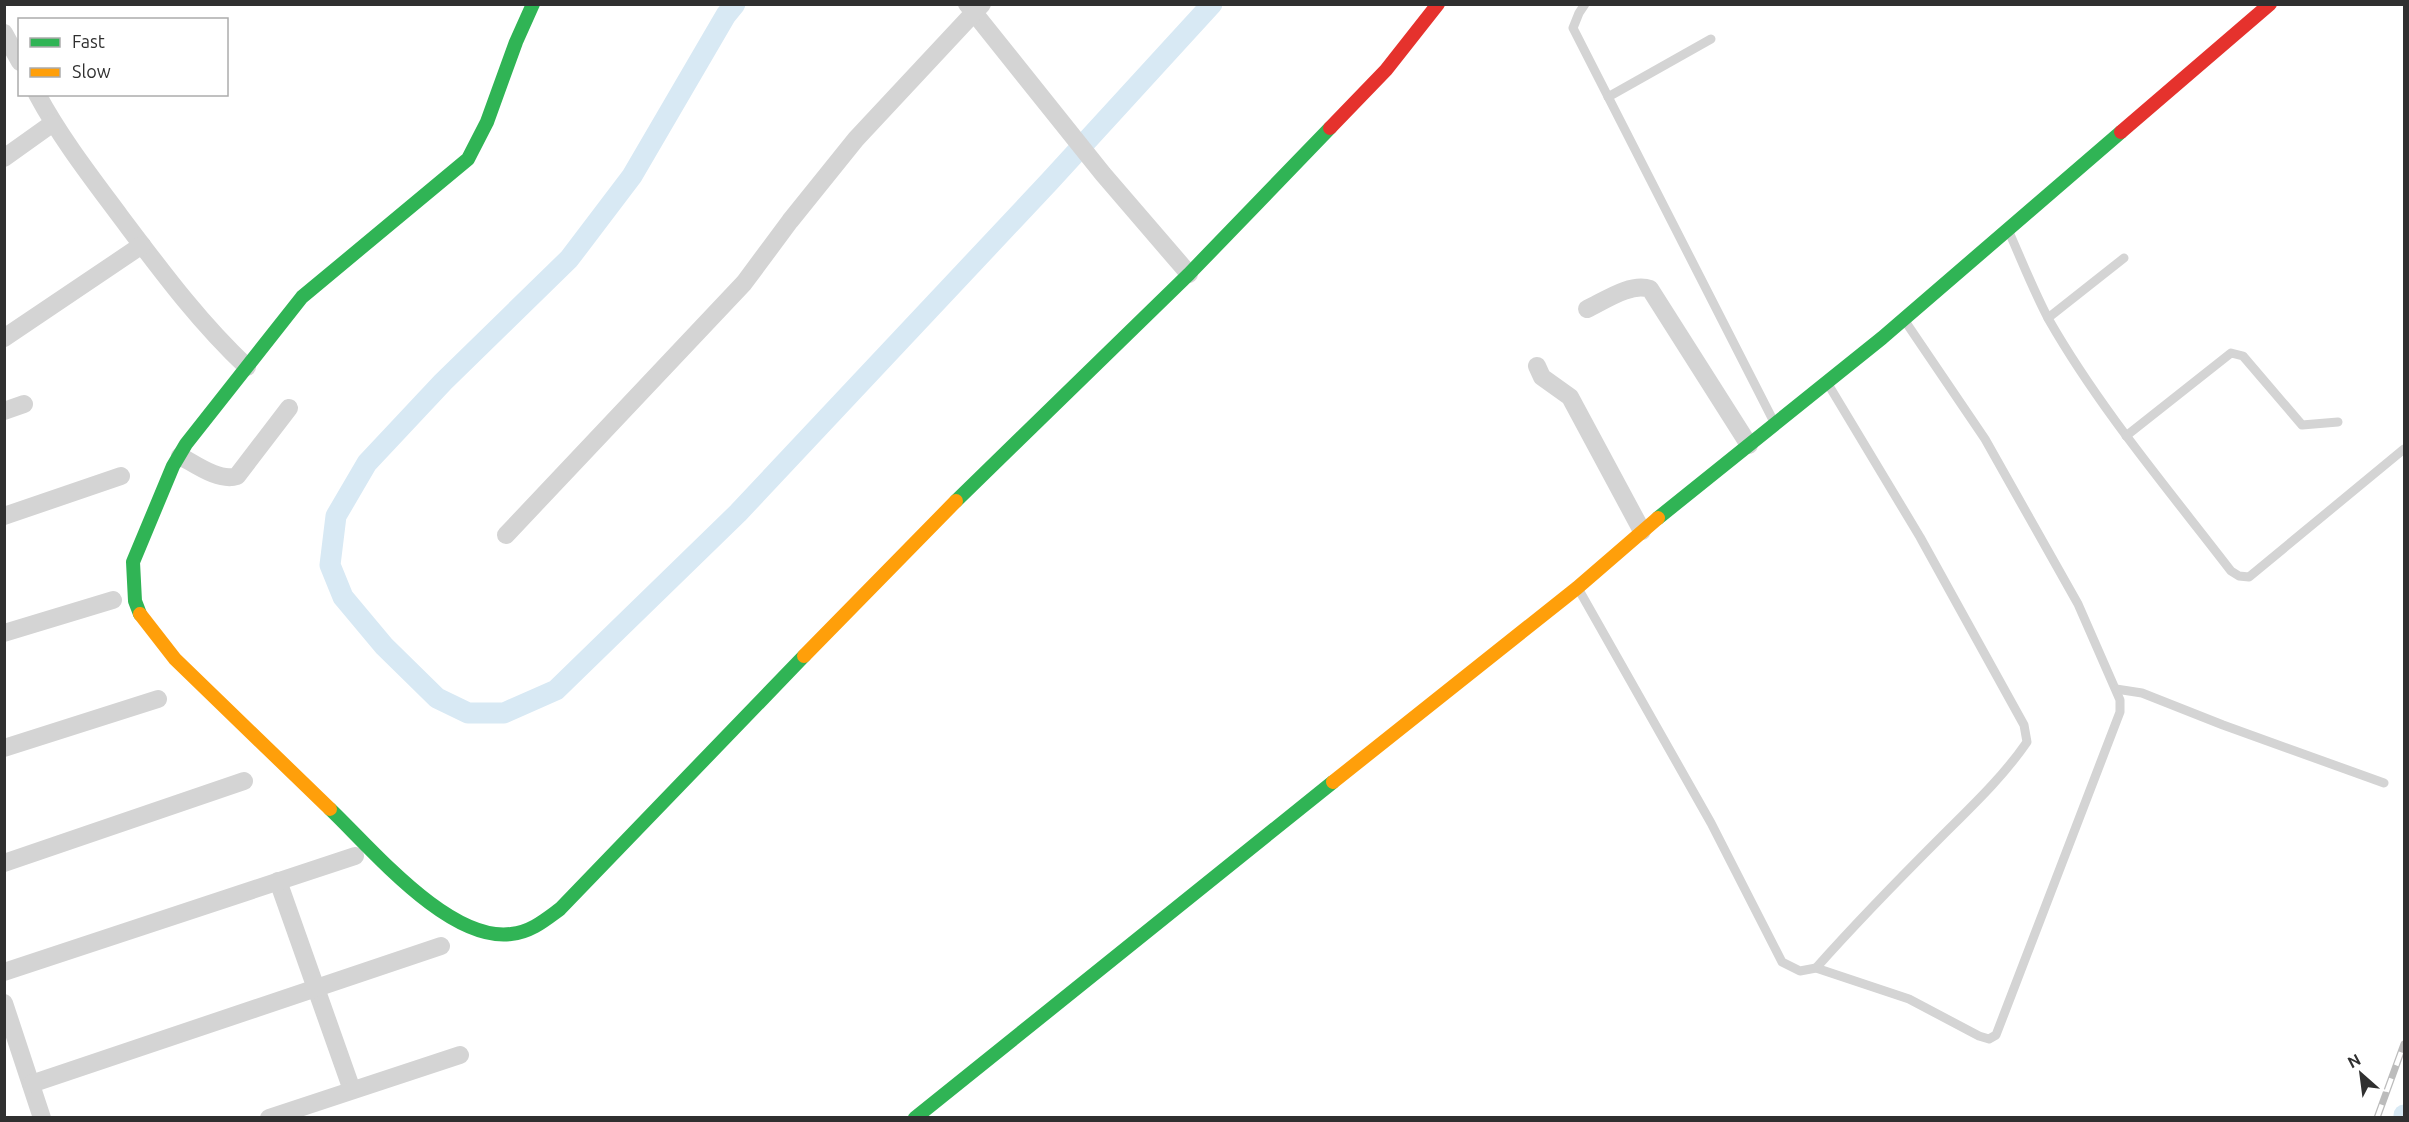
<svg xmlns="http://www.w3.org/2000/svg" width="2409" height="1122" font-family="Ubuntu,sans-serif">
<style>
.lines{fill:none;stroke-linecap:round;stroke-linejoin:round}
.canal{stroke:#d8e9f4;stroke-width:21}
.lane{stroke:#d4d4d4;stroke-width:9}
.street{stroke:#d4d4d4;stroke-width:18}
.fast{stroke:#30b455;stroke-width:14}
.slow{stroke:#ff9f0a;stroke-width:14}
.jam{stroke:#e5322d;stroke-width:14}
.rail-casing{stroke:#bcbcbc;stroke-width:7}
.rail{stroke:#fff;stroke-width:4.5;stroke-dasharray:14;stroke-linecap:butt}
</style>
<rect width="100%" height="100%" fill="#fff"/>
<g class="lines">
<g class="canal">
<polyline points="735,4 726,15 632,176 569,259 443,382 367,463 336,516 330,565 343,597 384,646 437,698 468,713 504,713 556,690 738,513 1049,182 1212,4"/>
<polyline points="2404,1118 2404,1115"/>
</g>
<g class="lane">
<polyline points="1585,4 1579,13 1573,28 1774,422"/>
<polyline points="1608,97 1711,39"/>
<path d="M2009,232C2022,261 2034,292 2049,320C2100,409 2168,489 2231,571L2239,576L2249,577L2404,449"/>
<polyline points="2048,318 2124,258"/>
<polyline points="2126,436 2231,353 2243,356 2302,425 2338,422"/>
<polyline points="1579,590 1711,823 1782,962 1800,971 1816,968 1909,999 1979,1036 1989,1039 1996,1035 2120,712 2120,700 2078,604 1985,439 1905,321"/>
<polyline points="2116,689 2142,693 2223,725 2384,783"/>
<path d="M1816,968C1856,923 1898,880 1941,837C1971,807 2003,777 2027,742L2024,725L1920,537L1828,384"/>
</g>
<g class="street">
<polyline points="967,4 1103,174 1189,274"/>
<polyline points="4,33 20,62"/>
<path d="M37,94C60,137 91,177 120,216C160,269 198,321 247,367"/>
<polyline points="4,158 53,123"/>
<path d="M1587,309C1604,301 1631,282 1650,289L1749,445"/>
<polyline points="4,338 142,245"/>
<polyline points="1537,366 1542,377 1570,397 1642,531"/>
<polyline points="4,411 24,404"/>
<path d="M180,456C195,464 219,482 237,476L289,408"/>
<polyline points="4,516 121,476"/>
<polyline points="506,535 744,283 790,221 856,139 982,4"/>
<polyline points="4,633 113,600"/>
<polyline points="4,748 158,699"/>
<polyline points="4,863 244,781"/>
<polyline points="278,881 352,1090"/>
<polyline points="4,972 355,856"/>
<polyline points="4,1003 42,1118"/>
<polyline points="31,1084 441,946"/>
<polyline points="269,1118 460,1055"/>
</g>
<g class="fast">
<polyline points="956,501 1189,274 1330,128"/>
<polyline points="1658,518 1882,338 2121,132"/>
<polyline points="140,614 135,601 133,562 173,466 186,444 302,297 468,159 487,122 516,42 533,4"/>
<path d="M330,809C372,849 449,942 511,934C531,932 545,920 560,909L804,656"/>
<polyline points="915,1118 1333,782"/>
</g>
<g class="slow">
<polyline points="140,614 175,659 330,809"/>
<polyline points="804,656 956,501"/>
<polyline points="1333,782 1577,588 1658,518"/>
</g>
<g class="jam">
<polyline points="1330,128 1386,70 1438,4"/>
<polyline points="2121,132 2270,4"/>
</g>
<g class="rail-casing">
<polyline id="rail" points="2377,1118 2404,1044"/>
</g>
<use href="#rail" class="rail"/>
</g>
<rect width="2409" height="1122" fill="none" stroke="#303030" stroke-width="12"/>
<rect x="18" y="18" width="210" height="78" fill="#ffffff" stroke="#acacac" stroke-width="1.5"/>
<rect x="30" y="38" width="30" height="9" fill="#30b455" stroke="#acacac" stroke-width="1.5"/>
<text x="72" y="48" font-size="18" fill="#303030">Fast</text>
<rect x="30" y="68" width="30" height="9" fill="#ff9f0a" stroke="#acacac" stroke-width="1.5"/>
<text x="72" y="78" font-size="18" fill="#303030">Slow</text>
<g transform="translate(2361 1074) rotate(332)" stroke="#ffffff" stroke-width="4.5" paint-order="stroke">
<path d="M0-4.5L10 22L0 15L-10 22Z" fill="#303030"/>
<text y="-9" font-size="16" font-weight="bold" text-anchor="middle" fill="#303030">N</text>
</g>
</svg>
